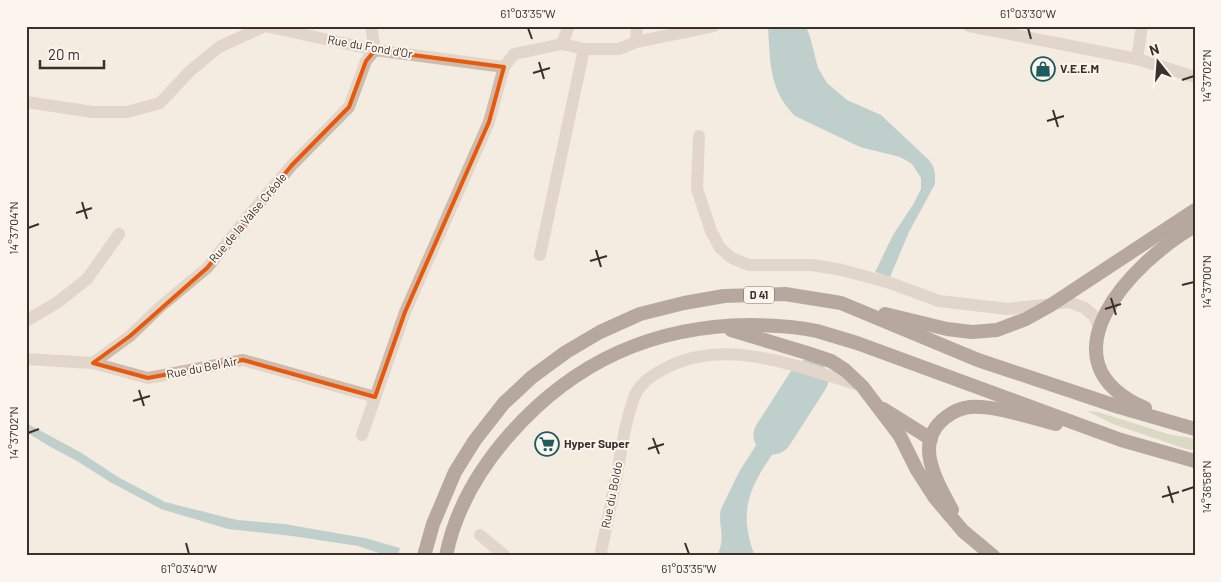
<svg xmlns="http://www.w3.org/2000/svg" width="1221" height="582" font-family="Barlow,sans-serif">
<style>
.green{fill:#b8c4a0}
.water{fill:#7fb0b2}
.lines{fill:none;stroke-linecap:round;stroke-linejoin:round}
.river{stroke:#7fb0b2;stroke-width:39}
.minor{stroke:#cdbbac;stroke-width:12}
.trunk{stroke:#6c584f;stroke-width:14}
.marked{fill:none;stroke:#e8590c;stroke-width:4;stroke-linejoin:round}
.ticks{fill:none;stroke:#3b302b;stroke-width:2}
.labels{text-anchor:middle;stroke-width:4;stroke-linejoin:round;paint-order:stroke}
.shield{fill:#fbf5ee;stroke:#756b66;stroke-width:1}
.shield-label{font-size:11px;font-weight:bold;fill:#3b302b}
.street-label{font-size:12px;fill:#3b302b;stroke:#fbf5ee}
.poi-label{font-size:12px;font-weight:bold;fill:#3b302b;stroke:#fbf5ee;text-anchor:start}
.neatline{fill:none;stroke:#3b302b;stroke-width:2}
.ticks-label{font-size:12px;text-anchor:middle;fill:#3b302b}
</style>
<rect width="100%" height="100%" fill="#f4ebe1"/>
<polygon class="green" points="1087,411 1098,412 1168,434 1195,439 1195,450 1186,449 1113,424"/>
<g class="water">
<path d="M768,26H806L810,37L818,68L827,83L847,100L881,115L929,160L933,166L935,173V184L909,232L890,277L875,272L893,235L914,203L921,189V178L912,164L900,157L860,147L795,116C769,91 770,60 768,26Z"/>
<path d="M792,387L815,394C803,411 791,427 779,445C752,483 736,508 755,556H717C727,535 717,527 721,509L739,472L760,439L777,399L784,392Z"/>
<polygon points="26,423 80,452 118,477 165,502 237,520 284,524 365,538 400,548 398,556 388,556 358,546 292,536 228,529 161,509 110,482 77,461 49,446 26,432"/>
</g>
<g class="lines">
<polyline class="river" points="773,435 809,379"/>
<g class="minor">
<polyline points="969,26 1137,59 1195,77"/>
<polyline points="636,42 714,26"/>
<polyline points="562,44 569,26"/>
<polyline points="1137,59 1142,26"/>
<polyline points="26,102 93,112 127,112 160,103 190,71 219,47 265,26 375,50 504,67"/>
<polyline points="699,136 697,189 711,231 720,248 732,258 749,265 812,265 842,270 890,283 939,301 1008,309 1069,302 1085,308 1094,316 1099,328"/>
<polyline points="540,255 584,49"/>
<polyline points="26,321 58,302 87,279 119,234"/>
<polyline points="26,359 93,363 148,378 243,360 375,397"/>
<polyline points="93,363 130,336 160,307 207,268 246,219 292,165 349,107 366,61 375,50 371,26"/>
<polyline points="362,435 405,312 489,122 504,67 514,54 562,44 584,49 619,49 636,42 637,26"/>
<polyline points="480,535 505,556"/>
<path d="M600,556C607,525 613,494 619,463C622,443 628,412 636,393C642,382 654,374 664,369C726,335 800,368 862,386"/>
</g>
<g class="trunk">
<polyline points="885,314 947,329 972,332 997,330 1026,319 1051,305 1195,210"/>
<polyline points="731,330 807,353 831,361 845,370 862,386 900,436 917,470 935,498 963,531 993,556"/>
<path d="M1145,408C1037,361 1132,262 1195,226"/>
<polyline points="883,409 931,439"/>
<path d="M952,510C937,481 912,443 946,417C954,411 960,408 970,407C994,405 1032,418 1056,424"/>
<polyline points="424,556 433,524 455,472 475,440 504,403 532,377 566,352 600,332 640,314 684,303 724,296 785,294 841,303 978,360 1119,407 1195,429"/>
<path d="M446,556C455,510 480,468 511,433C575,361 653,326 749,325C771,325 795,326 817,331C830,335 844,339 857,343L1121,440L1195,461"/>
</g>
</g>
<path d="M0 0H1221V582H0ZM375,50L504,67L489,122L405,312L375,397L243,360L148,378L93,363L130,336L207,268L292,165L349,107L366,61Z" fill="#f4ebe1" fill-opacity=".55" fill-rule="evenodd"/>
<path class="marked" d="M375,50L504,67L489,122L405,312L375,397L243,360L148,378L93,363L130,336L207,268L292,165L349,107L366,61Z"/>
<path class="ticks" d="M528,28L532,39M1028,28L1031,39M539,62L544,79M533,73L550,68M1182,80L1194,76M1053,110L1058,127M1047,121L1064,116M82,202L87,219M76,213L92,208M28,228L39,224M596,250L601,267M590,261L607,256M1182,285L1194,282M1111,298L1116,315M1105,309L1121,304M139,390L144,406M133,401L150,396M28,433L39,429M653,438L659,454M648,449L664,444M1168,486L1173,503M1182,491L1194,487M1162,497L1179,492M186,543L189,554M685,543L689,554"/>
<defs>
<g id="shop-ring" transform="scale(1.25)"><circle r="9.5" fill="#fbf5ee" stroke="#1f5a5e" stroke-width="1.5"/><path d="M-5-2.5h2.3a2.7 3.5 0 0 1 5.4 0H5L5.5 6h-11ZM-1.5-2.5h3a1.5 2.3 0 0 0-3 0Z" fill="#1f5a5e"/></g>
<g id="supermarket-ring" transform="scale(1.25)"><circle r="9.5" fill="#fbf5ee" stroke="#1f5a5e" stroke-width="1.5"/><path d="M-6-5.5h2.5l.6 2H6L4.5 2H-2.5L-4.4-4H-6ZM-1.5 3.2a1.3 1.3 0 1 0 .1 0ZM3 3.2a1.3 1.3 0 1 0 .1 0Z" fill="#1f5a5e"/></g>
</defs>
<g fill-rule="evenodd">
<use href="#shop-ring" x="1043" y="69"/>
<use href="#supermarket-ring" x="547" y="444"/>
</g>
<g class="labels">
<rect class="shield" x="744" y="286.5" width="30" height="17" rx="4"/>
<g class="shield-label">
<text x="759" y="299">D 41</text>
</g>
<g class="street-label">
<text transform="translate(370 47) rotate(10)" y="4">Rue du Fond d'Or</text>
<text transform="translate(248 218) rotate(-50)" y="4">Rue de la Valse Créole</text>
<text transform="translate(202 368) rotate(-11)" y="4">Rue du Bel Air</text>
<text transform="translate(612 495) rotate(-79)" y="4">Rue du Boldo</text>
</g>
<g class="poi-label">
<text x="1060" y="73">V.E.E.M</text>
<text x="564" y="448">Hyper Super</text>
</g>
</g>
<rect width="1221" height="582" fill="none" stroke="#fbf5ee" stroke-width="55"/>
<g transform="translate(1158 62) rotate(343)" stroke="#fbf5ee" stroke-width="4" paint-order="stroke">
<path d="M0-4L9 19L0 12L-9 19Z" fill="#3b302b"/>
<text y="-8" font-size="14" font-weight="bold" text-anchor="middle" fill="#3b302b">N</text>
</g>
<path d="M40 60v8h64v-8" fill="none" stroke="#3b302b" stroke-width="2.5"/>
<text x="48" y="60" font-size="15" fill="#3b302b" stroke="#fbf5ee" stroke-width="4" paint-order="stroke">20 m</text>
<rect x="28" y="28" width="1166" height="526" class="neatline"/>
<g class="ticks-label">
<text x="528" y="18">61°03'35"W</text>
<text x="1028" y="18">61°03'30"W</text>
<text transform="translate(1207 76) rotate(-90)" y="4">14°37'02"N</text>
<text transform="translate(14 228) rotate(-90)" y="4">14°37'04"N</text>
<text transform="translate(1207 282) rotate(-90)" y="4">14°37'00"N</text>
<text transform="translate(14 433) rotate(-90)" y="4">14°37'02"N</text>
<text transform="translate(1207 487) rotate(-90)" y="4">14°36'58"N</text>
<text x="189" y="573">61°03'40"W</text>
<text x="689" y="573">61°03'35"W</text>
</g>
</svg>
